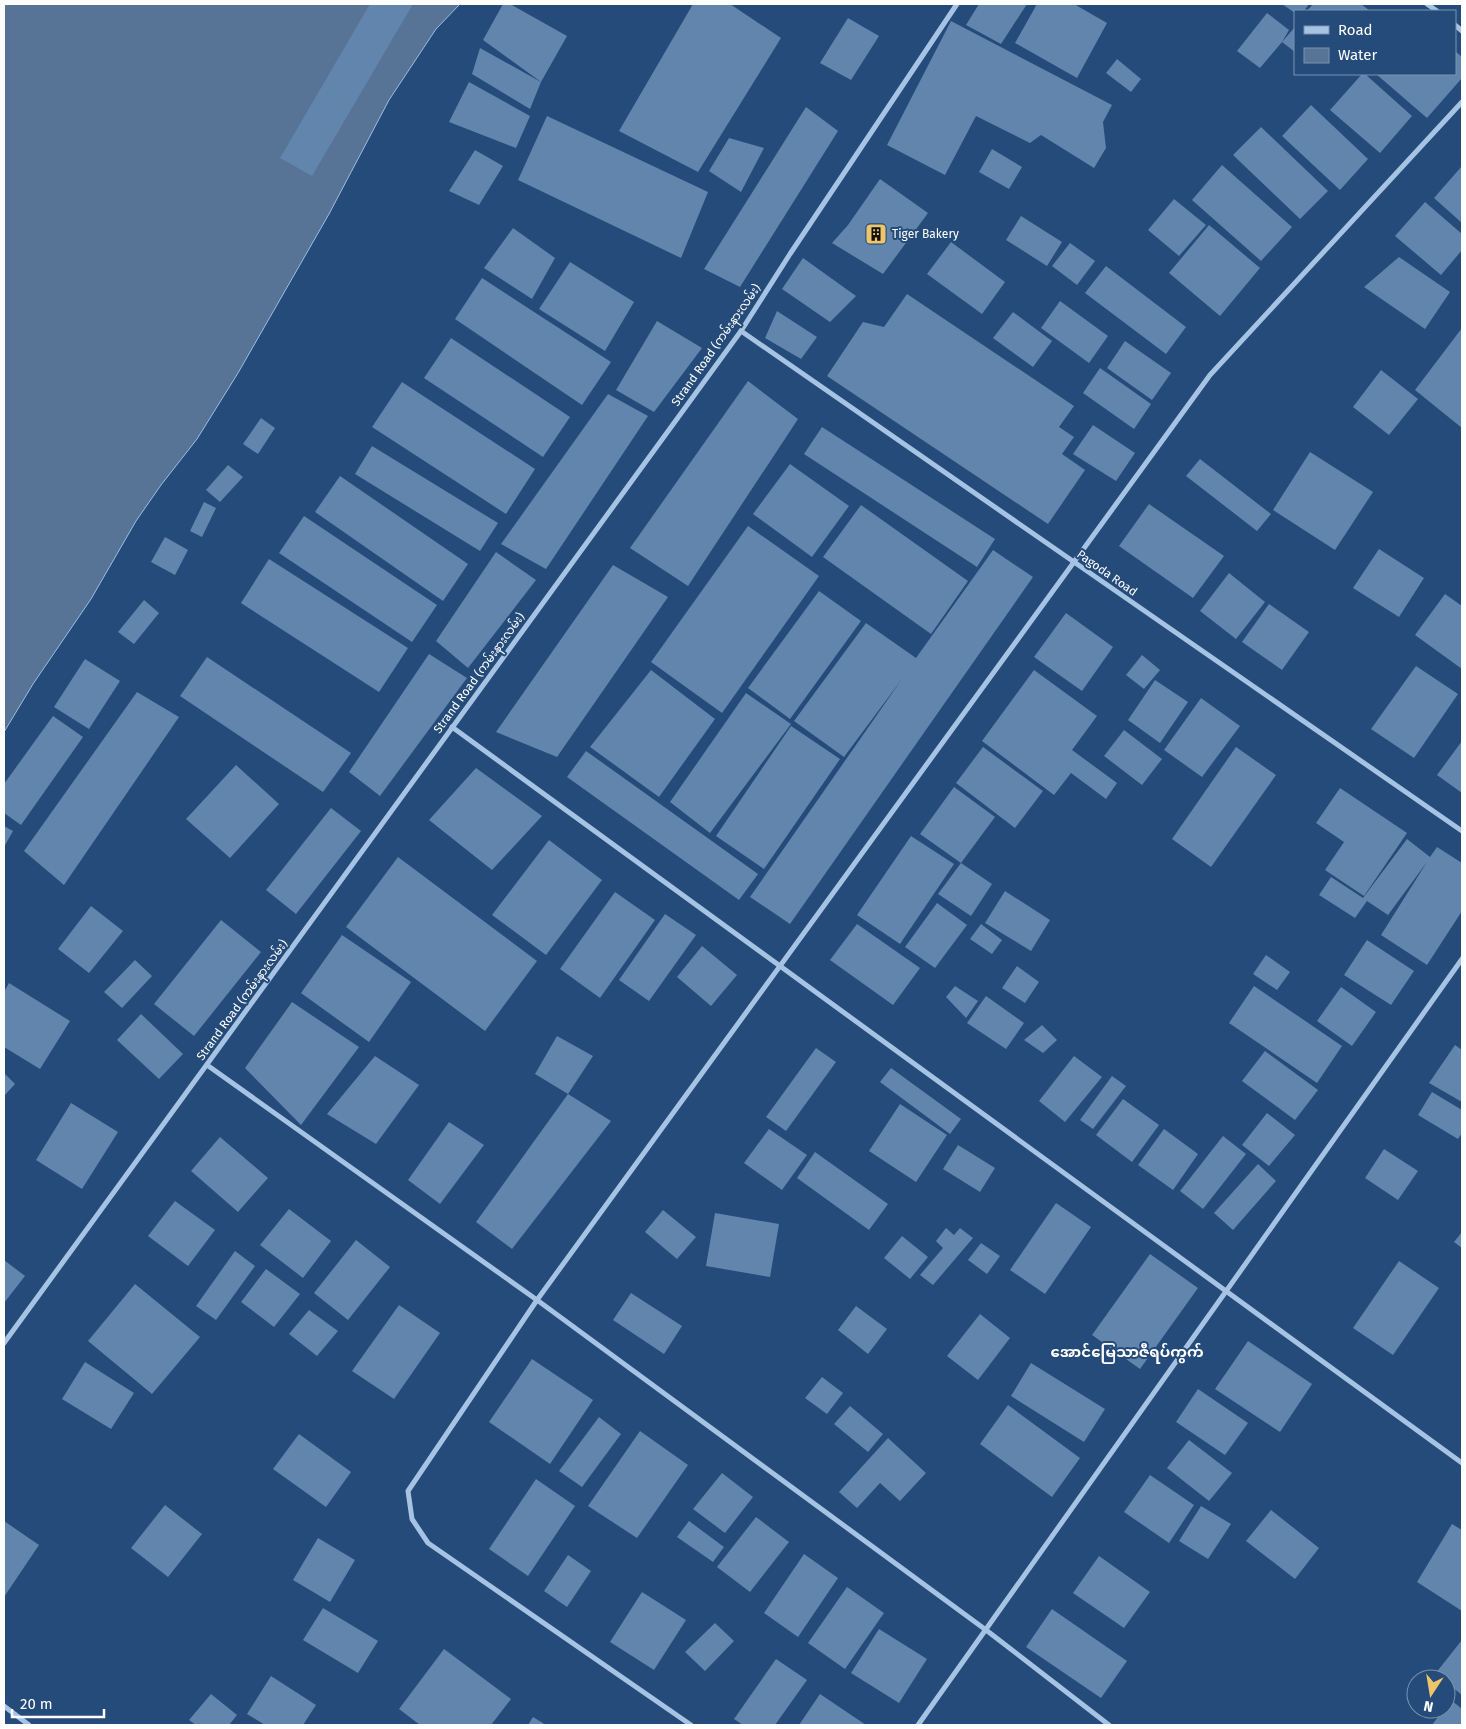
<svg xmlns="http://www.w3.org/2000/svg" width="1466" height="1729" font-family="'Fira Sans','Noto Sans Myanmar',sans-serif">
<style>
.water{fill:#577396;stroke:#9abee5}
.building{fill:#6185ad}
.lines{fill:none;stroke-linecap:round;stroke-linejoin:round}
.minor{stroke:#a6c3e4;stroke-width:5}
.labels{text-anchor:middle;stroke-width:4;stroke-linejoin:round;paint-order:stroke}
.poi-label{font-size:12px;fill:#fff;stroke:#244b79;text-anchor:start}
.street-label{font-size:12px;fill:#fff;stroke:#244b79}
.quarter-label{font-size:15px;font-weight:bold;fill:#fff;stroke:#244b79}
</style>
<rect width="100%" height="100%" fill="#244b79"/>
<polygon class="water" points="4,4 460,4 436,29 389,100 329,214 238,373 197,439 161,485 136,521 91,599 33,684 4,732"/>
<g class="building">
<polygon points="370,4 413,4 312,176 280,158"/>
<polygon points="503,4 510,4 567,36 541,82 483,40"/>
<polygon points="693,4 730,4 781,38 698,172 619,131"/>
<polygon points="979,4 1027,4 1001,44 966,25"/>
<polygon points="1037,4 1074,4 1107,23 1077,78 1015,43"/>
<polygon points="1282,4 1309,4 1304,11 1295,11 1295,13"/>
<polygon points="1313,4 1361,4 1370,11 1307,11"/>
<polygon points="1267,13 1289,30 1282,42 1260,68 1237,51"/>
<polygon points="848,18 879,36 851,80 820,63"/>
<polygon points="951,21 1112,105 1103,122 1106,148 1094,168 1041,135 1030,143 976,116 945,175 887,145"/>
<polygon points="1295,27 1295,52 1282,42"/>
<polygon points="480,48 541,82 530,109 472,74"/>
<polygon points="1455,51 1462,57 1462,78 1427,118 1376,74 1455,74"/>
<polygon points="1117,59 1141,79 1131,92 1106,73"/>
<polygon points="1362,74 1365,74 1412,116 1380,153 1330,110"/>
<polygon points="469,82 530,116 516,148 449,122"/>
<polygon points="1311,105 1368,159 1340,190 1282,136"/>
<polygon points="806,107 838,131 740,287 704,269"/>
<polygon points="547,116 708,192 681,258 518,180"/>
<polygon points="1261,127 1328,191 1300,219 1233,155"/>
<polygon points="729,138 764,148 741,192 709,171"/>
<polygon points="992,149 1022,167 1009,189 979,172"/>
<polygon points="475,150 503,166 479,205 449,191"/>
<polygon points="1222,165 1292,227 1261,261 1192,200"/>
<polygon points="1462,166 1462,223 1434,198"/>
<polygon points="880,179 928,213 883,274 832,243 848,225"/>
<polygon points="1174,199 1206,225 1179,256 1148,230"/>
<polygon points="1425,202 1462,234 1462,250 1441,275 1395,236"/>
<polygon points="1021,216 1062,242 1047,266 1006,240"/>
<polygon points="1209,225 1260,268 1220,316 1169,273"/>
<polygon points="513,228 555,258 532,299 484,268"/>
<polygon points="951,242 1005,282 982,314 927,274"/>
<polygon points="1070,243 1095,261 1077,285 1052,266"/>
<polygon points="1399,257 1450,292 1425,329 1364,287"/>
<polygon points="803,258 856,296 830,322 782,289"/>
<polygon points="570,262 634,302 605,351 539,309"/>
<polygon points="1106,266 1186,327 1166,354 1085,293"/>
<polygon points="482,278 611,362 582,405 455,319"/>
<polygon points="907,294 1074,406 1059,427 1074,437 1062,454 1085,470 1048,524 827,376 863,322 884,327"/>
<polygon points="1060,301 1108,336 1089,363 1041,328"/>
<polygon points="777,311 817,337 801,359 765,338"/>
<polygon points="1013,312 1052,341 1033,367 993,338"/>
<polygon points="657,321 702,348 654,412 616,390"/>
<polygon points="1462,328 1462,428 1415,390"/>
<polygon points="451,338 570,417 543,457 424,378"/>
<polygon points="1125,341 1171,373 1152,400 1107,368"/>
<polygon points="1100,368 1151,404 1134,429 1083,393"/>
<polygon points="1381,370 1418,399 1389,435 1353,407"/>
<polygon points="748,381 798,419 688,586 630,548"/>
<polygon points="402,382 535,469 506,514 372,427"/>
<polygon points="608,394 648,416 546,569 501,544"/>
<polygon points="261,418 275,428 258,454 243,444"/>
<polygon points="1093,425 1135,453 1116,481 1073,454"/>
<polygon points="822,427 995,539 977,567 804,454"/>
<polygon points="372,446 498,523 480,551 355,474"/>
<polygon points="1310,452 1373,492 1335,550 1273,510"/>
<polygon points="1200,459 1271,514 1257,531 1186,476"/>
<polygon points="790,464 849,506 812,557 753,514"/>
<polygon points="228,465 243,477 220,502 206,490"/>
<polygon points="340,476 468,564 443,601 315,512"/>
<polygon points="204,502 216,508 202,537 190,531"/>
<polygon points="1149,504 1224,556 1193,598 1119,546"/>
<polygon points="861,505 968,581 931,634 823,557"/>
<polygon points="304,516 437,605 412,642 279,553"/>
<polygon points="748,526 819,576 722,713 651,662"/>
<polygon points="165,537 188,550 175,575 151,562"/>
<polygon points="1379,549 1424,578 1399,617 1353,588"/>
<polygon points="993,550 1033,577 790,924 750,897 902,679 844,757 794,721 866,623 916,658"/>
<polygon points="496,552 536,580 468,668 436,641"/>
<polygon points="269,559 408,648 379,692 241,603"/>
<polygon points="613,565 668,597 557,757 496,732"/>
<polygon points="1229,573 1265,602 1236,639 1200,611"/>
<polygon points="819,591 861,621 790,719 748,688"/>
<polygon points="1445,594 1462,606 1462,669 1415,635"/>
<polygon points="144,600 159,613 134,644 118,632"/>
<polygon points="1269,604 1309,632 1282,670 1242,642"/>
<polygon points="1066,613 1113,647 1082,691 1034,657"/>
<polygon points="429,654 467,678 380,796 349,772"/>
<polygon points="1142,655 1160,670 1144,689 1126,675"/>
<polygon points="207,657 351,753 323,792 180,696"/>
<polygon points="85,659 120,681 89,729 54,707"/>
<polygon points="1416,666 1458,694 1414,758 1371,729"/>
<polygon points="651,670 715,719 659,797 590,747"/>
<polygon points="1034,670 1097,716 1072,750 1117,783 1106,799 1071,773 1054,795 982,741"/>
<polygon points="1155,680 1188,702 1160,743 1128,720"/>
<polygon points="137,692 179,717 64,885 24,851"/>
<polygon points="746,693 791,724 710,833 670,802"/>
<polygon points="1201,698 1240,726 1202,777 1164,750"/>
<polygon points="53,716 83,737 21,825 4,813 4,784"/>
<polygon points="791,726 840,759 764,869 716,836"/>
<polygon points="1124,730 1162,759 1142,785 1104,756"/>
<polygon points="1462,741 1462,793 1437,775"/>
<polygon points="983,747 1043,791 1015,828 956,783"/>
<polygon points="1236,747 1276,775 1211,867 1172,839"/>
<polygon points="586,751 758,874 739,900 567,777"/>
<polygon points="236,765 279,804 230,858 186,819"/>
<polygon points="476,768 542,816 492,870 429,820"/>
<polygon points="954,787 995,817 961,863 920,834"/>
<polygon points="1340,788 1407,833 1364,896 1325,870 1344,842 1316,823"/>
<polygon points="331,808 361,831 296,914 266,890"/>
<polygon points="4,826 13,831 4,847"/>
<polygon points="911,836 954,864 900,944 857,915"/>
<polygon points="1407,839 1430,857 1437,847 1462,863 1462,911 1427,965 1381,935 1427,862 1388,915 1367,901 1355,918 1319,895 1331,877 1363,898"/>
<polygon points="549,840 602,880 546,955 492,915"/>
<polygon points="398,857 537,961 485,1031 346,927"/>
<polygon points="961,863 992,884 971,916 938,894"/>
<polygon points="1005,891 1050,920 1031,951 985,923"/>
<polygon points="615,892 655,920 600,998 560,969"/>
<polygon points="937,903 967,925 935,968 905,947"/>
<polygon points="91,906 123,931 89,973 58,949"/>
<polygon points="665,914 696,935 649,1001 619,980"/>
<polygon points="221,920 261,952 194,1036 154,1004"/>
<polygon points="857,924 920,968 893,1005 830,960"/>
<polygon points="981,924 1002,940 992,954 970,939"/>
<polygon points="342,935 411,982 369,1042 301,993"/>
<polygon points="1367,940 1414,971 1391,1005 1344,975"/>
<polygon points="702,946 737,975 711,1006 677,977"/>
<polygon points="1266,955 1290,972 1277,990 1253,974"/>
<polygon points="135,960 152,976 122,1008 104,992"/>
<polygon points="1017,966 1039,982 1025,1003 1002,988"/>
<polygon points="9,983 70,1021 40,1069 4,1047 4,992"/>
<polygon points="955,986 978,1001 966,1018 946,997"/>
<polygon points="1254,986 1342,1046 1317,1083 1229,1023"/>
<polygon points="1341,987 1376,1012 1352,1046 1317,1021"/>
<polygon points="986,996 1024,1023 1006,1049 967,1023"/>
<polygon points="292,1002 359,1047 301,1125 245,1068"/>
<polygon points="141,1014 183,1054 159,1079 117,1040"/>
<polygon points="1042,1025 1057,1040 1043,1053 1024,1040"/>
<polygon points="557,1036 593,1056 568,1094 535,1074"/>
<polygon points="1455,1045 1462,1050 1462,1102 1429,1083"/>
<polygon points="816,1048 836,1062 786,1131 766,1117"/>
<polygon points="1265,1051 1318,1090 1295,1120 1242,1081"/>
<polygon points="375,1056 419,1085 376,1144 327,1114"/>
<polygon points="1074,1056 1102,1077 1065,1122 1039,1101"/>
<polygon points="891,1068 961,1119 950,1134 880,1082"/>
<polygon points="4,1073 15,1084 4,1096"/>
<polygon points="1112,1076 1126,1086 1093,1129 1080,1120"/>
<polygon points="1432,1092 1462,1110 1462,1133 1458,1139 1418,1115"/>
<polygon points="568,1094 611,1121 512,1249 476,1222"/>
<polygon points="1123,1099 1159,1125 1132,1162 1096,1135"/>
<polygon points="71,1103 118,1132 82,1189 36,1160"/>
<polygon points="900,1104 947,1135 916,1182 869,1151"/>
<polygon points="1267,1113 1295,1135 1269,1166 1242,1145"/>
<polygon points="449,1122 484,1145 440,1204 408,1180"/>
<polygon points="769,1129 807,1155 782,1190 744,1163"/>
<polygon points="1164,1129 1198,1154 1173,1190 1138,1165"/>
<polygon points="1223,1136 1246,1154 1203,1209 1180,1191"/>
<polygon points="220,1137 268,1178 238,1212 191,1171"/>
<polygon points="958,1145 995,1168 980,1192 943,1169"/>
<polygon points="1384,1149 1418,1171 1398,1200 1365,1178"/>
<polygon points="815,1152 888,1204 869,1230 797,1178"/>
<polygon points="1258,1164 1276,1181 1233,1230 1214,1213"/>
<polygon points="175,1201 215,1230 188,1266 148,1236"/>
<polygon points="1056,1203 1091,1227 1045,1294 1010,1270"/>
<polygon points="289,1209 331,1241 303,1278 260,1245"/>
<polygon points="663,1210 696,1237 677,1259 645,1232"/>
<polygon points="715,1213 779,1224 770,1277 706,1266"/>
<polygon points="946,1228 954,1235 960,1228 973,1238 933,1285 920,1275 943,1248 936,1241"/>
<polygon points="1462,1232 1462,1248 1454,1242"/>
<polygon points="902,1236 928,1257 910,1279 884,1258"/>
<polygon points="356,1240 390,1267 348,1320 314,1293"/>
<polygon points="981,1243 1000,1256 987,1274 968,1260"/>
<polygon points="235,1251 255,1266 216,1320 196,1306"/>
<polygon points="1150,1254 1198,1288 1140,1369 1092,1335"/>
<polygon points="4,1260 25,1276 4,1303"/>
<polygon points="1399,1261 1439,1288 1393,1355 1353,1328"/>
<polygon points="266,1269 300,1294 274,1327 241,1302"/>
<polygon points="135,1284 200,1337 152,1394 88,1341"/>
<polygon points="631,1293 682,1326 664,1354 613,1320"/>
<polygon points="399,1305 440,1333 394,1399 352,1371"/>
<polygon points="856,1306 887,1329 868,1354 838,1330"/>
<polygon points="309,1310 338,1331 317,1356 289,1334"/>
<polygon points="980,1314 1010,1338 978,1380 947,1356"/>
<polygon points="1248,1341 1312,1384 1280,1432 1215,1389"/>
<polygon points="532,1359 593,1400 550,1464 489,1422"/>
<polygon points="85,1362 134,1393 111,1429 62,1399"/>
<polygon points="1031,1363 1105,1409 1084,1442 1011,1396"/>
<polygon points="822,1377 843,1393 827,1414 805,1398"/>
<polygon points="1198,1389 1248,1423 1225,1455 1176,1422"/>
<polygon points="1008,1405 1080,1458 1052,1497 980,1444"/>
<polygon points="850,1406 883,1434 868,1452 834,1424"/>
<polygon points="599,1417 621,1434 582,1487 559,1471"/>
<polygon points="640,1431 688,1465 637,1538 588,1506"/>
<polygon points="299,1434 351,1472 326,1507 273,1469"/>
<polygon points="888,1438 926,1473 900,1501 880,1483 857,1508 839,1492"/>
<polygon points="1189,1440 1232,1473 1209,1501 1167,1468"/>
<polygon points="722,1473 753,1497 725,1533 693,1509"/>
<polygon points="1150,1475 1194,1505 1169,1543 1124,1512"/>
<polygon points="536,1479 575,1506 528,1576 489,1549"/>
<polygon points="165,1505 202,1534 168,1577 131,1548"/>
<polygon points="1201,1506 1231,1524 1208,1559 1179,1541"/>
<polygon points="1271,1510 1319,1548 1295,1579 1246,1541"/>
<polygon points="756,1517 789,1542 750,1592 717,1567"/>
<polygon points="4,1521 39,1545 4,1597"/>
<polygon points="689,1521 724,1547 713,1562 677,1537"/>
<polygon points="1452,1524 1462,1530 1462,1611 1417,1582"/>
<polygon points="318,1538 355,1560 330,1602 293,1580"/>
<polygon points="804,1554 838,1578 798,1637 764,1613"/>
<polygon points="568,1555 591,1571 567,1607 544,1591"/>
<polygon points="1099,1556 1150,1592 1124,1628 1073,1593"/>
<polygon points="847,1587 884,1613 845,1669 808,1643"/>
<polygon points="642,1592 686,1620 654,1670 610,1642"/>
<polygon points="323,1608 378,1641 358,1673 303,1640"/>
<polygon points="1052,1609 1127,1661 1101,1698 1026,1647"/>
<polygon points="715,1623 734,1641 705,1671 685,1652"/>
<polygon points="879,1629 927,1659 899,1703 851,1673"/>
<polygon points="1462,1640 1462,1695 1446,1682 1446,1679 1442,1679 1435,1674"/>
<polygon points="444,1649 511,1699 491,1725 420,1725 399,1709"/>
<polygon points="776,1659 807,1680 775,1725 743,1725 734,1719"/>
<polygon points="271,1676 316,1705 303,1725 265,1725 247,1714"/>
<polygon points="211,1694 237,1715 229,1725 196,1725 189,1720"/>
<polygon points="820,1694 866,1725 799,1725"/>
<polygon points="1451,1700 1462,1709 1462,1725 1432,1725 1444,1709 1446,1709 1446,1706"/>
<polygon points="533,1717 546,1725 528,1725"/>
</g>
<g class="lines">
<g class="minor">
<polyline points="1427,4 1437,11"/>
<polyline points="1455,25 1462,31"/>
<polyline points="741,331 1462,831"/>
<polyline points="452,727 1462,1463"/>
<polyline points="207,1065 537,1300 986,1630 1109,1725"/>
<polyline points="4,1343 741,331 790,254 957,4"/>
<polyline points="4,1706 29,1725"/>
<polyline points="691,1725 428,1543 412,1519 408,1491 537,1300 1210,375 1462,102"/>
<polyline points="918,1725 1462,959"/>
</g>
</g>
<defs>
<g id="building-square" transform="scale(1.125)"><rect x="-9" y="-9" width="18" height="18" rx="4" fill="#eec56a" stroke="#244b79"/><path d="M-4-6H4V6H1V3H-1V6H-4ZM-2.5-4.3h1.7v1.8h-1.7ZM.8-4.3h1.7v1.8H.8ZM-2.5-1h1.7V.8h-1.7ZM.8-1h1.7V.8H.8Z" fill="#111"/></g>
</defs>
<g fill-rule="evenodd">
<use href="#building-square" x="876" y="234"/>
</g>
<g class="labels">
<g class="poi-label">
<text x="892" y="238">Tiger Bakery</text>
</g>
<g class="street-label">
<text transform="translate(716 345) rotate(-55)" y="4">Strand Road (ကမ်းနားလမ်း)</text>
<text transform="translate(1107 573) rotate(35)" y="4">Pagoda Road</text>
<text transform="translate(479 673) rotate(-54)" y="4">Strand Road (ကမ်းနားလမ်း)</text>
<text transform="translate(242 1000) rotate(-54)" y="4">Strand Road (ကမ်းနားလမ်း)</text>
</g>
<g class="quarter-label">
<text x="1127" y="1357">အောင်မြေသာဇီရပ်ကွက်</text>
</g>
</g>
<rect width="1466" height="1729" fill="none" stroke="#ffffff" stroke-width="10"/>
<rect x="1294" y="10" width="162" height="65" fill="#244b79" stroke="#7c93af"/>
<rect x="1304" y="26" width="25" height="8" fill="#a6c3e4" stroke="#7c93af"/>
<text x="1338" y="35" font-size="15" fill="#ffffff">Road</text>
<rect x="1304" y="48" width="25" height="15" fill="#577396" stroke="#7c93af"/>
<text x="1338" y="60" font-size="15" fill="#ffffff">Water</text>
<g transform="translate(1431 1694) rotate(192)"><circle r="24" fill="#244b79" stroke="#7c93af"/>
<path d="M0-4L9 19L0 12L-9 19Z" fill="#eec56a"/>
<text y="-8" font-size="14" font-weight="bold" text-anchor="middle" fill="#ffffff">N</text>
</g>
<path d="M12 1709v8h92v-8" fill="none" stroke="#ffffff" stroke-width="2.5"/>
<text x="20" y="1709" font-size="15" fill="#ffffff" stroke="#244b79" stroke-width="4" paint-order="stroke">20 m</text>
</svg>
